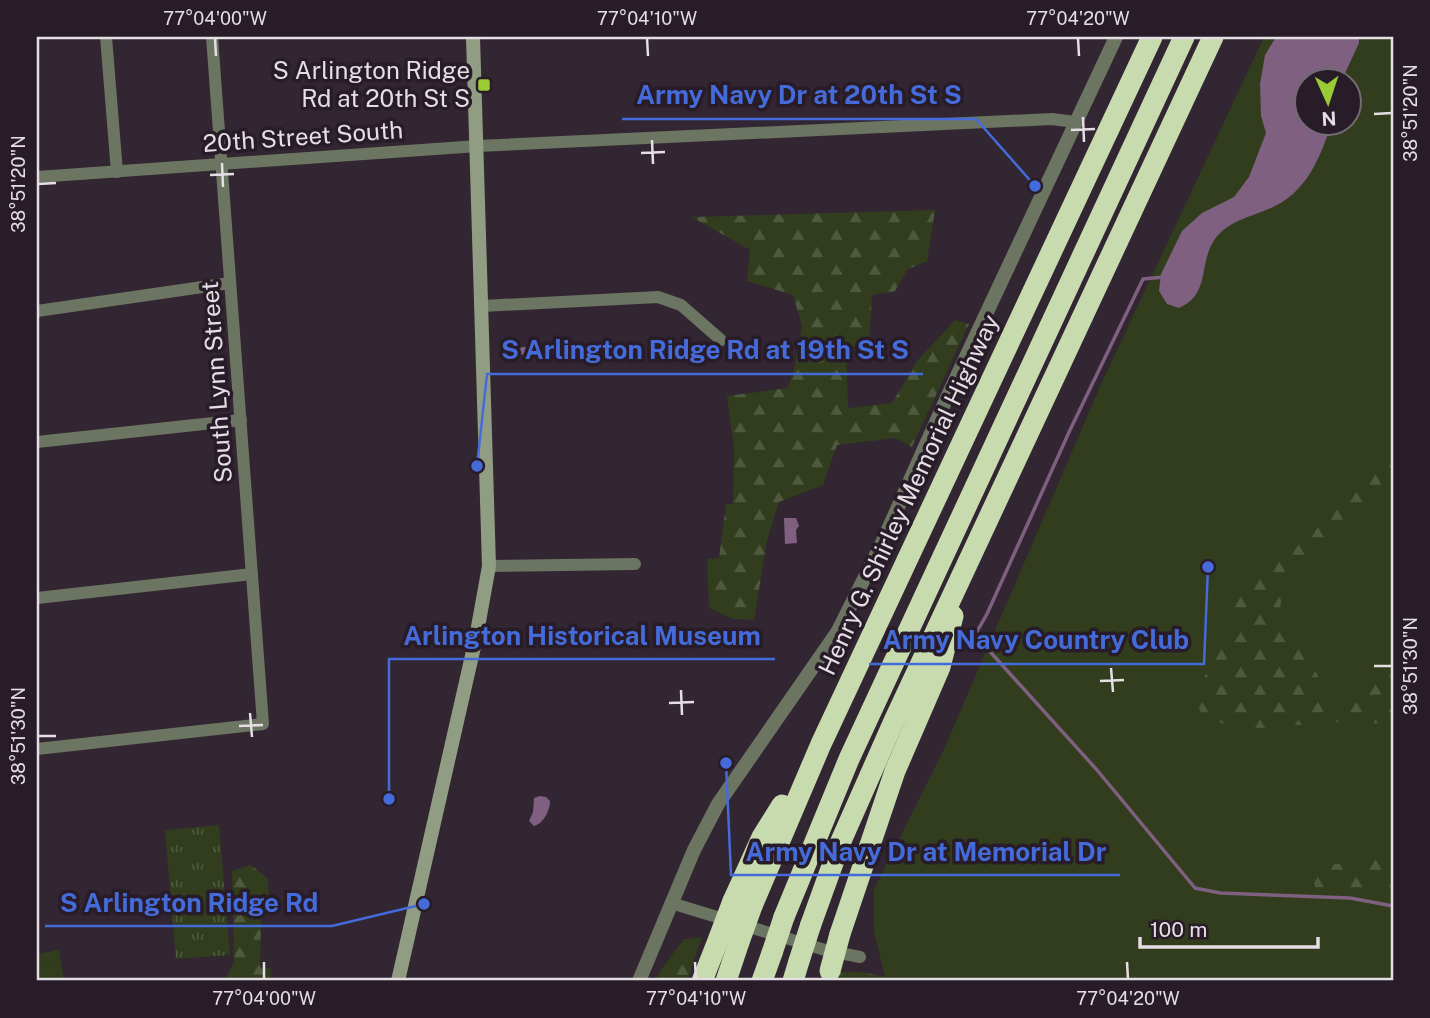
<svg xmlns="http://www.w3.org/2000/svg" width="1430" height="1018" font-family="'Public Sans',sans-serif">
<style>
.grass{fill:#313d1d;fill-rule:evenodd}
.forest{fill:url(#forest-firs)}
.park{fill:url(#park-tufts)}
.water{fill:#7f6081}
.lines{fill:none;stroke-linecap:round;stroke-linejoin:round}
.stream{stroke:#7f6081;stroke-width:3.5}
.minor{stroke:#6c7462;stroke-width:12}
.tertiary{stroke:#6c7462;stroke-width:14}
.secondary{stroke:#919d82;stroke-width:14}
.motorway{stroke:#c8dbaf;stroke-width:21}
.motorway-bridge{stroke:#c8dbaf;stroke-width:21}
.ticks{fill:none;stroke:#e5dee5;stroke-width:2.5}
.poi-dot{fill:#9acb35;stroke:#271c27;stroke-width:2.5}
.labels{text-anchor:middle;stroke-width:7;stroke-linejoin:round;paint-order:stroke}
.poi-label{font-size:24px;fill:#e5dee5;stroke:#271c27;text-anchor:end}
.street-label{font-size:24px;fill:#e5dee5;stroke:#271c27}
.leader{fill:none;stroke:#456bdb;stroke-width:2.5}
.callout-dot{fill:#456bdb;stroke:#271c27;stroke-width:2.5}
.callout-label{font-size:26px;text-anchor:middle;font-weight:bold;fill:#456bdb;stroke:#271c27;stroke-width:7;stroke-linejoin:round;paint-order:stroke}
.neatline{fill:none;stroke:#e5dee5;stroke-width:2.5}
.ticks-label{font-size:18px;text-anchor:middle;fill:#e5dee5}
</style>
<defs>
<pattern id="forest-firs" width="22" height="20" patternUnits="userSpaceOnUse" patternTransform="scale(1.75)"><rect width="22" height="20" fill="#313d1d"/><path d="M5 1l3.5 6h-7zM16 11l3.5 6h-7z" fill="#4f593e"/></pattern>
<pattern id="park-tufts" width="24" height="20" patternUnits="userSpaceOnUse" patternTransform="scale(1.75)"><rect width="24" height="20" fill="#313d1d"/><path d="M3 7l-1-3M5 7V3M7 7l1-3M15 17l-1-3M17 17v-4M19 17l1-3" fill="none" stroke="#4f593e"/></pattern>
</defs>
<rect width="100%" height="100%" fill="#312631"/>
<g class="grass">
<path d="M1264,37H1393V981H883L885,977L874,931V889L944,749L1101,384ZM1308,80H1350V122H1308Z"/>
<polygon points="59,950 64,981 57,981 54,960 37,963 37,954"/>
</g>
<g class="forest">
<polygon points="935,210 927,261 907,270 895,291 872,295 869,346 846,347 848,408 892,403 917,361 955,320 969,324 912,447 895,438 837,445 823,485 779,502 767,540 754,620 733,619 709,608 707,559 719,558 726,504 733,504 734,447 727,396 788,388 794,369 802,326 793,295 747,281 750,250 692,217"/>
<polygon points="1393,453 1393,498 1384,502 1293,568 1293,579 1282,591 1280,610 1329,695 1357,697 1367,678 1393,666 1393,724 1331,722 1267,728 1233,727 1203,717 1195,699 1248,576 1272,546 1314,516 1346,482 1387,461"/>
<polygon points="1393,856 1393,897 1349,889 1316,889 1312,877 1315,867"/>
<polygon points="251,865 268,879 269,898 261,919 260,967 271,969 270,981 224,981 234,962 232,871"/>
<polygon points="702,937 687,981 656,981 660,971 683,940"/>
<polygon points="838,972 863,972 885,977 883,981 836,981"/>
</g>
<g class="park">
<polygon points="219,825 230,955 176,959 165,830"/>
<polygon points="54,960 57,981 37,981 37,963"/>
</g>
<g class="water">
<path d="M1276,37H1359V43L1342,80H1308V122L1332,123C1319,160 1306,195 1266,210C1249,217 1231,221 1218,235C1196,261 1213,293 1179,308L1167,304L1159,291L1161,274L1182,231L1202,213L1234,197L1249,177L1266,133L1261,116L1260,84L1265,55Z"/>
<polygon points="538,346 538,354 511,355 510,348"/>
<polygon points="784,518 796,518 799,526 796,530 797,543 785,544"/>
<path d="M540,796L546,797L550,801C550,811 543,824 534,826L529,821L533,812L534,798Z"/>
</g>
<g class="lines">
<polyline class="stream" points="1164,277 1143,279 1070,430 987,614 975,635 1097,770 1195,888 1220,893 1350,898 1393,906"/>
<g class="minor">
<polyline points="106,37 117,172"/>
<polyline points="37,177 478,146 1052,119 1075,122"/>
<polyline points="482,306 658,297 681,305 721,340"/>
<polyline points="37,311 230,283"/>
<polyline points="37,442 241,420"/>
<polyline points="489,566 635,564"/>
<polyline points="37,598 252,574"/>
<polyline points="37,749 263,724 212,37"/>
<polyline points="671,903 825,950 860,957"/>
</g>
<polyline class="tertiary" points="639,981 694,850 718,804 838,631 882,543 949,393 1116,37"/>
<polyline class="secondary" points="398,981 476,638 489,566 473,37"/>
<g class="motorway">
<polyline points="733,901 762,837 782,805"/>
<polyline points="752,906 821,744 1152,37"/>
<polyline points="784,917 849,759 1184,37"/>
<polyline points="811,924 841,841 894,721 1213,37"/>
<polyline points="840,934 895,771 940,667 953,616"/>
<polyline points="702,981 719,938"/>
<polyline points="726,981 739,942"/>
<polyline points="762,981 772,953"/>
<polyline points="793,981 799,961"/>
</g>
<g class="motorway-bridge">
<polyline points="719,938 733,901"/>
<polyline points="739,942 752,906"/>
<polyline points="772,953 784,917"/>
<polyline points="799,961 811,924"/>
<polyline points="830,971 840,934"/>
</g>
</g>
<path class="ticks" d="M215,38L216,56M647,38L648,56M1078,38L1079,56M1374,114L1392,113M1083,117L1084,142M1071,130L1095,129M652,140L653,164M641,153L665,152M222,163L223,187M210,175L234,174M38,184L56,183M1374,666H1392M1111,668L1113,692M1100,681L1124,680M681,690L682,715M669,703L694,702M250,713L252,737M239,726L263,725M38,736H56M264,962V979M695,962L696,979M1127,962L1128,979"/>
<rect class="poi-dot" x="477" y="78" width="14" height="14" rx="3.5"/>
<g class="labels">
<g class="poi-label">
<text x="470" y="79">S Arlington Ridge<tspan x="470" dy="28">Rd at 20th St S</tspan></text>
</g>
<g class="street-label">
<text transform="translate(303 137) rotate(-4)" y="8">20th Street South</text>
<text transform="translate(217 382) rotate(-94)" y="8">South Lynn Street</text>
<text transform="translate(909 495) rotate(-65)" y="8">Henry G. Shirley Memorial Highway</text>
</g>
</g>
<path class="leader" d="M1035 186L976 119H622M477 466L487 374H923M389 799L389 659H775M1208 567L1204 664H869M726 763L731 875H1120M424 904L332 926H45"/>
<g class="callout-dot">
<circle cx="1035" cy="186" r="7"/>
<circle cx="477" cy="466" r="7"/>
<circle cx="389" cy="799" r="7"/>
<circle cx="1208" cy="567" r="7"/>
<circle cx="726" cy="763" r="7"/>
<circle cx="424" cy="904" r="7"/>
</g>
<g class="callout-label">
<text x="799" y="104">Army Navy Dr at 20th St S</text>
<text x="705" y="359">S Arlington Ridge Rd at 19th St S</text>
<text x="582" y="645">Arlington Historical Museum</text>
<text x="1036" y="649">Army Navy Country Club</text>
<text x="926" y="861">Army Navy Dr at Memorial Dr</text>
<text x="189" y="912">S Arlington Ridge Rd</text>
</g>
<rect width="1430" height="1018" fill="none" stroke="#271c27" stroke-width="77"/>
<g transform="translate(1328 102) rotate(177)"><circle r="33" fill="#271c27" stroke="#736a73" stroke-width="2"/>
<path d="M0-5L12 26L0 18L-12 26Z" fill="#9acb35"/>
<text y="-10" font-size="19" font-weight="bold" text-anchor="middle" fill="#e5dee5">N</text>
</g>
<path d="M1140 937v10h178v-10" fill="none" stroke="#e5dee5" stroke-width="3.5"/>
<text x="1150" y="937" font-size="21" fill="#e5dee5" stroke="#271c27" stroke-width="5" paint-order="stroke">100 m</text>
<rect x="38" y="38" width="1354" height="941" class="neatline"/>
<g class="ticks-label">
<text x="215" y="25">77°04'00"W</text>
<text x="647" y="25">77°04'10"W</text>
<text x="1078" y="25">77°04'20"W</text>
<text transform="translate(1411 113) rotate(-90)" y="6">38°51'20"N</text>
<text transform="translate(19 184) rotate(-90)" y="6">38°51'20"N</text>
<text transform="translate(1411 666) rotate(-90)" y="6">38°51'30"N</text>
<text transform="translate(19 736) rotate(-90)" y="6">38°51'30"N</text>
<text x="264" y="1005">77°04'00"W</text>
<text x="696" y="1005">77°04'10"W</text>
<text x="1128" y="1005">77°04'20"W</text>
</g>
</svg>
